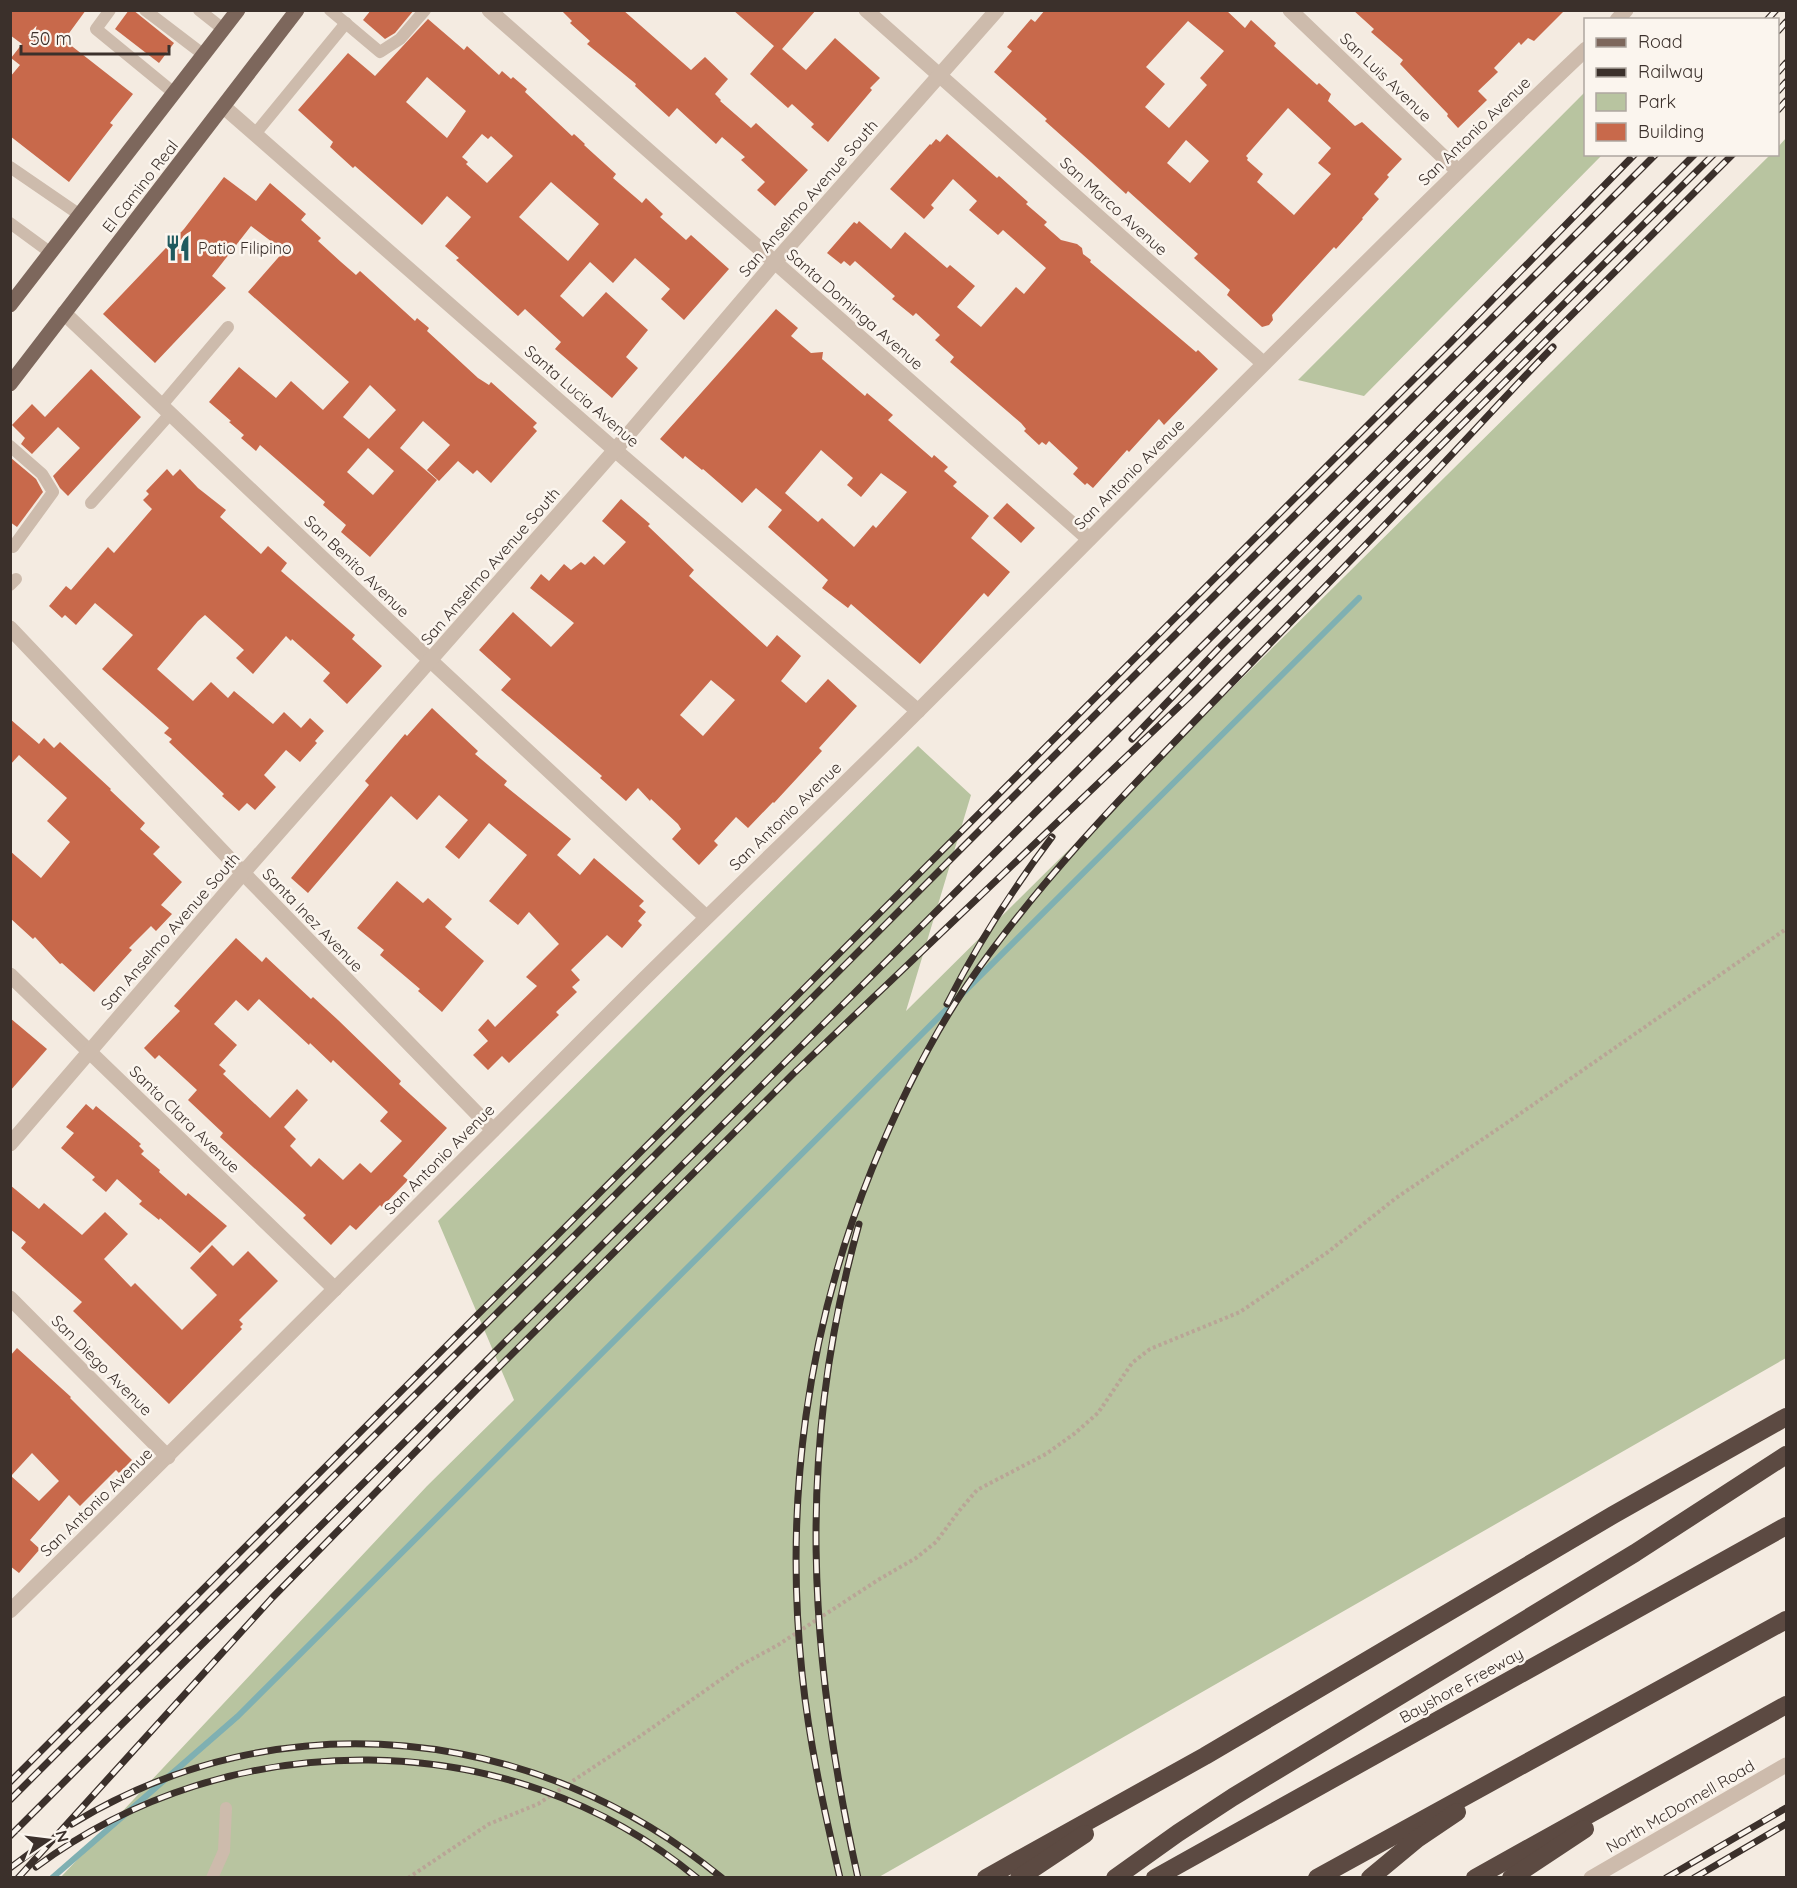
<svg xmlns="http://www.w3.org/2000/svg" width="1797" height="1888" font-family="Quicksand,sans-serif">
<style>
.green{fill:#b8c4a0}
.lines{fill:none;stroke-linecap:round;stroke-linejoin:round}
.stream{stroke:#7fb0b2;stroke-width:6}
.building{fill:#c8694b;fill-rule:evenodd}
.path{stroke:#b9a596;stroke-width:4;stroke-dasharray:3 3;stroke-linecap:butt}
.service{stroke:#cdbbac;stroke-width:12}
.minor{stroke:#cdbbac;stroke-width:15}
.tertiary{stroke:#cdbbac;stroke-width:15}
.primary{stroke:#7d675c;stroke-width:15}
.motorway{stroke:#5c4a42;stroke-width:18}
.rail-casing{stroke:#3b302b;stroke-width:7}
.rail{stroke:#fbf5ee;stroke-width:4.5;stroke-dasharray:14;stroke-linecap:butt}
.labels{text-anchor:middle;stroke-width:5;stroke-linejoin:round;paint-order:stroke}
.street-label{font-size:16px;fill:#3b302b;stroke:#fbf5ee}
.poi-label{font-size:16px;fill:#3b302b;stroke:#fbf5ee;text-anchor:start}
</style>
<rect width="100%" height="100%" fill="#f4ebe1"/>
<g class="green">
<polygon points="1585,92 1586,154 1602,155 1364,396 1298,380"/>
<polygon points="1786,138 1786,1358 879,1877 60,1878 427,1486 514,1400 438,1221 918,746 971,795 906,1011 1770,155 1778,154 1778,147"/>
</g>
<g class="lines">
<polyline class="stream" points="52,1878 238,1716 1359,598"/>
</g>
<g class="building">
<polygon points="10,10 86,10 64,40 133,94 110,123 113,125 69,182 10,136 10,77 20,65 11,58 22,44 10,35"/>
<polygon points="129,10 133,10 174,43 159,63 115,29"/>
<polygon points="371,10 414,10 395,33 385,39 363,20"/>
<polygon points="561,10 623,10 691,70 705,57 728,79 715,94 721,100 720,101 751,128 756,123 808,170 775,206 757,190 765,182 741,160 745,157 722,137 716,144 677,108 669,117 635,86 636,84 587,44 590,41 570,23 572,21"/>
<polygon points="733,10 816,10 782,49 806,70 835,38 880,78 870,88 872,90 828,142 811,127 814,124 792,104 788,108 750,74 774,46"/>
<path d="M1045,10H1226L1245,28L1251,20L1276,43L1274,46L1317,85L1319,83L1331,94L1328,101L1355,126L1362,122L1402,159L1387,175L1389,177L1374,194L1379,199L1362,218L1363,219L1336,249L1334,247L1300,284L1272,315L1273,320L1269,325L1262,327L1227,295L1230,290L1194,258L1198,254L1128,191L1126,194L1091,162L1045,121L1047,119L994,72L1012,51L1007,47L1031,19L1035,22ZM1188,21L1224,51L1200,78L1207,85L1169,128L1145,107L1165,84L1146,67ZM1288,108L1331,148L1318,163L1331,174L1294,215L1257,182L1263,174L1247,160L1248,158L1246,156ZM1186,140L1209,161L1190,183L1167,163Z"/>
<polygon points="1353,10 1565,10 1534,41 1528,38 1521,45 1519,42 1494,68 1498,72 1478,91 1487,100 1458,128 1447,116 1448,114 1400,64 1403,60 1371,32 1374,29"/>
<path d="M428,19L464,50L467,46L499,75L502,71L511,79L513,77L527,89L525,92L572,136L574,134L585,144L584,145L616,174L613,178L642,203L646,198L663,214L660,217L686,240L691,235L729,269L684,320L661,299L670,289L635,258L613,283L590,262L560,296L583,317L606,292L648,330L626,357L638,368L612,398L555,349L561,342L525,309L518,316L456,260L459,258L445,246L471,217L447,196L422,225L355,166L353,168L330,147L333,142L298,110L348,53L375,76ZM427,77L466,111L447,138L406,102ZM482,134L488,139L491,136L513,156L487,183L466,164L468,162L462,157ZM551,182L599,224L568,261L519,217Z"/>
<polygon points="947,134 997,178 999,176 1028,202 1026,204 1047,222 1044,225 1061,240 1077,244 1082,248 1083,254 1091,260 1090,262 1196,352 1198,350 1218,369 1164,425 1159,419 1129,452 1127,450 1093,488 1087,483 1085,485 1073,474 1078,468 1049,441 1046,445 1042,442 1039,445 1024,431 1026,429 1021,423 950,362 954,357 935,340 940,335 916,313 913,316 892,299 895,296 855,261 850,266 844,261 841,264 827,253 854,222 857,224 859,221 891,249 905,232 947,268 950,265 975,286 957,307 981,327 1016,287 1024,294 1046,268 1003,230 998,235 969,210 977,201 953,179 931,205 934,208 924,219 890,189 930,144 931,145 936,139 940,142"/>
<path d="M224,177L256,201L270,183L306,214L301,220L321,238L318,241L341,262L356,275L360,271L415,321L417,318L429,328L427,331L478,378L489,385L491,382L537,423L533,427L537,431L491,483L477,470L473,474L458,461L439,481L427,470L450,445L423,421L400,448L437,480L370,557L341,532L346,525L323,505L325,502L260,445L256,451L241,438L244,435L229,422L231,421L209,402L239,367L276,398L291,381L323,410L349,382L248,292L284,251L251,226L212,276L226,288L155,363L103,314L184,229ZM370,385L396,410L369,439L343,417ZM368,448L394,471L373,495L347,472Z"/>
<path d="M776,309L798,328L791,336L811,353L823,352L822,359L865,396L867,393L893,415L888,420L932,458L934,455L948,467L944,471L957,482L953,486L989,516L971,538L1010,572L988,597L984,593L920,664L851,604L848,608L822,588L828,580L768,527L782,510L756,488L742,503L703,469L702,470L685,456L683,459L660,439ZM821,450L853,478L847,485L861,497L881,473L907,492L876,528L873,525L854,547L822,518L818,522L785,493Z"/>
<polygon points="91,369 141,417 68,496 60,488 53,476 80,448 58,427 32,454 21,444 25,438 12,425 32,404 45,417"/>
<polygon points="11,458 36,479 43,492 17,527 10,522"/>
<polygon points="167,469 173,476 180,469 198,488 226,510 220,517 261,554 268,546 287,563 281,571 355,635 352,639 382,666 347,704 323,681 330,673 292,639 291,641 286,636 253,674 236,658 244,650 205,615 198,621 157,669 193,701 211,682 228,698 234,691 273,724 284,712 301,728 310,718 324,731 315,741 317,743 300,762 286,750 264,775 276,787 255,810 247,803 239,811 222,796 224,794 169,742 172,739 164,733 169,728 102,669 133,635 95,603 76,625 65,615 62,618 49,606 66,586 71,590 108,547 114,553 152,509 143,500 149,494 146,491"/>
<path d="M621,499L650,524L648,526L694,570L689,576L767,647L777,635L801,656L781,681L806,703L828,679L857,706L819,748L822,751L774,803L773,802L748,828L736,817L714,841L718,845L699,865L672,839L681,829L678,824L651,799L650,801L638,788L626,801L600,778L602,776L501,690L511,679L479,650L513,612L551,647L574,623L530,588L541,574L549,581L564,564L571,570L581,562L585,565L594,556L604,565L626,542L602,521ZM711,680L735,700L703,736L680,715Z"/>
<polygon points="1007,503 1035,528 1021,543 993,518"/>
<polygon points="432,708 478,751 475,754 507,781 504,785 571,839 557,855 580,875 594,858 644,901 639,906 646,912 638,921 642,925 622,948 607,935 571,970 580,980 572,987 577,992 556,1012 559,1015 509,1063 502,1056 488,1070 473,1055 488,1041 478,1030 488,1019 495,1027 537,986 526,977 559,944 529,912 518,925 489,901 527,855 489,823 459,859 445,847 468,820 439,795 417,820 391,796 308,893 291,878 369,785 365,781 405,734 407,736"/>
<polygon points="10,719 39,744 44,738 54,748 60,742 111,789 110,790 145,823 140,829 160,847 153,854 182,882 161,905 172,914 156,931 151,926 129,948 132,950 94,992 62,963 60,964 35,937 33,939 10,918 10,851 41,878 70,842 47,821 67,798 19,755 10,765"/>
<polygon points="397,881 423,903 428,898 452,919 445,927 484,961 442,1012 418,991 420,989 380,955 384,950 357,928"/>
<path d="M236,938L262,962L266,957L311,999L313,997L338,1020L401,1081L399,1084L447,1128L403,1176L408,1180L382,1207L380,1205L356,1230L350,1225L331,1245L303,1218L306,1215L220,1137L223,1133L188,1100L197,1090L159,1055L155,1059L144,1048L180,1011L174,1006ZM259,999L309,1045L310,1043L331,1063L333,1060L388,1112L380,1121L402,1141L371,1173L360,1163L343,1180L319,1158L311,1167L290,1146L296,1139L284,1127L308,1100L297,1089L270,1118L223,1074L226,1071L219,1065L237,1045L214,1024L236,1000L248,1011Z"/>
<polygon points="10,1018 47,1049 10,1091"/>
<polygon points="86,1104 93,1110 96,1106 126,1131 141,1144 139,1146 144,1151 141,1154 160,1170 159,1172 186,1196 188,1193 227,1226 200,1253 160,1218 159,1220 139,1204 142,1201 117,1179 106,1192 92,1180 95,1177 61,1148 74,1133 66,1127"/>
<polygon points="10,1185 39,1209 44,1203 82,1235 105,1212 128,1234 104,1259 131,1287 135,1283 182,1330 217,1295 190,1268 212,1245 233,1266 248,1251 278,1281 239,1320 243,1324 240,1327 242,1329 169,1404 73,1311 82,1302 21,1248 26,1242 10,1229"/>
<path d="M17,1348L71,1397L70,1398L132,1460L119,1473L116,1470L80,1506L69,1495L30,1540L40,1549L19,1573L10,1566V1356ZM32,1453L59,1481L39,1501L11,1476Z"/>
</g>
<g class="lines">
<polyline class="path" points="408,1878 489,1824 538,1804 639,1737 743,1664 778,1645 878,1580 916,1558 936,1542 959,1511 977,1490 1046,1454 1074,1434 1098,1413 1132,1363 1150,1349 1240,1312 1328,1252 1396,1198 1511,1120 1786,929"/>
<g class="service">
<polyline points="110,10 96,29 174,93"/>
<polyline points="145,10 204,55"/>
<polyline points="199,10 223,29"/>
<polyline points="330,10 380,52 400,39 425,10"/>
<polyline points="255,134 346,23"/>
<polyline points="10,167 80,215"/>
<polyline points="10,223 51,253"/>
<polyline points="161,406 228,327"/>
<polyline points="10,446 42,474 53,492 13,547"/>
<polyline points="91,503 170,414"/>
<polyline points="10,585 16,579"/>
<polyline points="212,1878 224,1851 226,1808"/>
</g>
<g class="minor">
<polyline points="489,10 1089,539"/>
<polyline points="866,10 1263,363"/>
<polyline points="1290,10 1457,170"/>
<polyline points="1617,20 1626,10"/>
<polyline points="224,107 615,450 918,711"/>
<polyline points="64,313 431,661 706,917"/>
<polyline points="10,628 243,873 493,1130"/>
<polyline points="10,975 335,1289"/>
<polyline points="10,1144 243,873 615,450 774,263 997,10"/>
<polyline points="10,1298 168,1457"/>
<path d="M10,1611C223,1403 432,1191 642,981C734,890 829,800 921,708C1142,488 1359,264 1586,49"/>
</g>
<polyline class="tertiary" points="1591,1878 1786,1765"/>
<g class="primary">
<polyline points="10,305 238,10"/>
<polyline points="10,384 297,10"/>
</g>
<g class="motorway">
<polyline points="986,1878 1205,1756 1613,1515 1786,1417"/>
<polyline points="1019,1878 1085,1834"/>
<polyline points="1115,1878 1178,1833 1233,1797 1635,1553 1786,1455"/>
<polyline points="1155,1878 1786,1526"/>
<polyline points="1317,1878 1786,1620"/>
<polyline points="1370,1878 1417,1839 1457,1812"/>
<polyline points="1475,1878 1786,1705"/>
<polyline points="1511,1878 1585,1829"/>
</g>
<g class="rail-casing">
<g id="rail">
<polyline points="1767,20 1776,10"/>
<polyline points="1778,31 1786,22"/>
<polyline points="1778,72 1786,63"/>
<polyline points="1778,91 1786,82"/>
<polyline points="1778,110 1786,101"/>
<polyline points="1132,739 1219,648 1714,154"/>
<path d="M947,1004C977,945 1012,890 1052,837"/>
<polyline points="10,1782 1451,342 1635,154"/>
<polyline points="10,1800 1656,154"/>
<path d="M72,1824C280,1697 536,1725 722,1878"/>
<polyline points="10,1836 1695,154"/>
<path d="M36,1867C230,1723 509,1722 697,1878"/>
<polyline points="10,1868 37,1848"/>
<polyline points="18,1878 272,1598 480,1386 793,1074 1190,696 1733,154"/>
<path d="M840,1878C824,1810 809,1742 802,1673C784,1501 807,1329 872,1169C898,1105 928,1043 967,985C1049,866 1154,764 1254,660C1310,602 1367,544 1423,485C1467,439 1509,392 1553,347"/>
<path d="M858,1878C808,1653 796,1448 859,1224"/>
<polyline points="1666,1878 1786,1808"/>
<polyline points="1694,1878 1786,1824"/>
</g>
</g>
<use href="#rail" class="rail"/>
</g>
<defs>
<g id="restaurant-bare" transform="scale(2.07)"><path d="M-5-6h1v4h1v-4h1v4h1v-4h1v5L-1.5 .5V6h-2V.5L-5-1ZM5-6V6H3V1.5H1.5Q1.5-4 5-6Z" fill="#1f5a5e" stroke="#fbf5ee" stroke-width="2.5" paint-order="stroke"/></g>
</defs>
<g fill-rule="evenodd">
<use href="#restaurant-bare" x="178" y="248"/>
</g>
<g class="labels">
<g class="street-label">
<text transform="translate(1386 77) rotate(44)" y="6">San Luis Avenue</text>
<text transform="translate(1474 131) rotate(-44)" y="6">San Antonio Avenue</text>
<text transform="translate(140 186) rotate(-52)" y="6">El Camino Real</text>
<text transform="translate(808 198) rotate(-49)" y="6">San Anselmo Avenue South</text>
<text transform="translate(1114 206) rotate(42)" y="6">San Marco Avenue</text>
<text transform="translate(855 309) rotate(41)" y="6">Santa Dominga Avenue</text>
<text transform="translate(582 396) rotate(41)" y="6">Santa Lucia Avenue</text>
<text transform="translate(1129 474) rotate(-45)" y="6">San Antonio Avenue</text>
<text transform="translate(357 566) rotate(44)" y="6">San Benito Avenue</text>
<text transform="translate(490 566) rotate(-49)" y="6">San Anselmo Avenue South</text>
<text transform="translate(785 816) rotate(-44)" y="6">San Antonio Avenue</text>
<text transform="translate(313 920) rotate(46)" y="6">Santa Inez Avenue</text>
<text transform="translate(170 931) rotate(-49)" y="6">San Anselmo Avenue South</text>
<text transform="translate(185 1119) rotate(44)" y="6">Santa Clara Avenue</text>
<text transform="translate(439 1159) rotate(-45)" y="6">San Antonio Avenue</text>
<text transform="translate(102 1365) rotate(45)" y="6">San Diego Avenue</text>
<text transform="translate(96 1502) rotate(-44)" y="6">San Antonio Avenue</text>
<text transform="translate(1461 1685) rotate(-29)" y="6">Bayshore Freeway</text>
<text transform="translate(1680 1806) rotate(-30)" y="6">North McDonnell Road</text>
</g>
<g class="poi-label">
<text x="198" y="254">Patio Filipino</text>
</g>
</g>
<rect width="1797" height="1888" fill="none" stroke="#3b302b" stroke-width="24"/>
<rect x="1584" y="18" width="195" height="138" fill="#fbf5ee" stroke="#aea6a0" stroke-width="1.5"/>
<rect x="1596" y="38" width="30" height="9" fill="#7d675c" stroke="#aea6a0" stroke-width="1.5"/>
<text x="1638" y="48" font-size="18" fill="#3b302b">Road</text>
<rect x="1596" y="68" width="30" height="9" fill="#3b302b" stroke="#aea6a0" stroke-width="1.5"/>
<text x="1638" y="78" font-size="18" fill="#3b302b">Railway</text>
<rect x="1596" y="93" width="30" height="18" fill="#b8c4a0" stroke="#aea6a0" stroke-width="1.5"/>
<text x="1638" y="108" font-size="18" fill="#3b302b">Park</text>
<rect x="1596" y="123" width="30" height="18" fill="#c8694b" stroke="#aea6a0" stroke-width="1.5"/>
<text x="1638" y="138" font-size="18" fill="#3b302b">Building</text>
<g transform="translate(48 1840) rotate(76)" stroke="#fbf5ee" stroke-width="4.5" paint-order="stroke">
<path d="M0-4.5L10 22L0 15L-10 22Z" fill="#3b302b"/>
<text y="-9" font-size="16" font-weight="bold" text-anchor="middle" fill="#3b302b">N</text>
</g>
<path d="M21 45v9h148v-9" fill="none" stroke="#3b302b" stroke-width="3"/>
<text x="30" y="45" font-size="18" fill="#3b302b" stroke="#fbf5ee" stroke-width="4.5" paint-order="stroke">50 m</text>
</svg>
